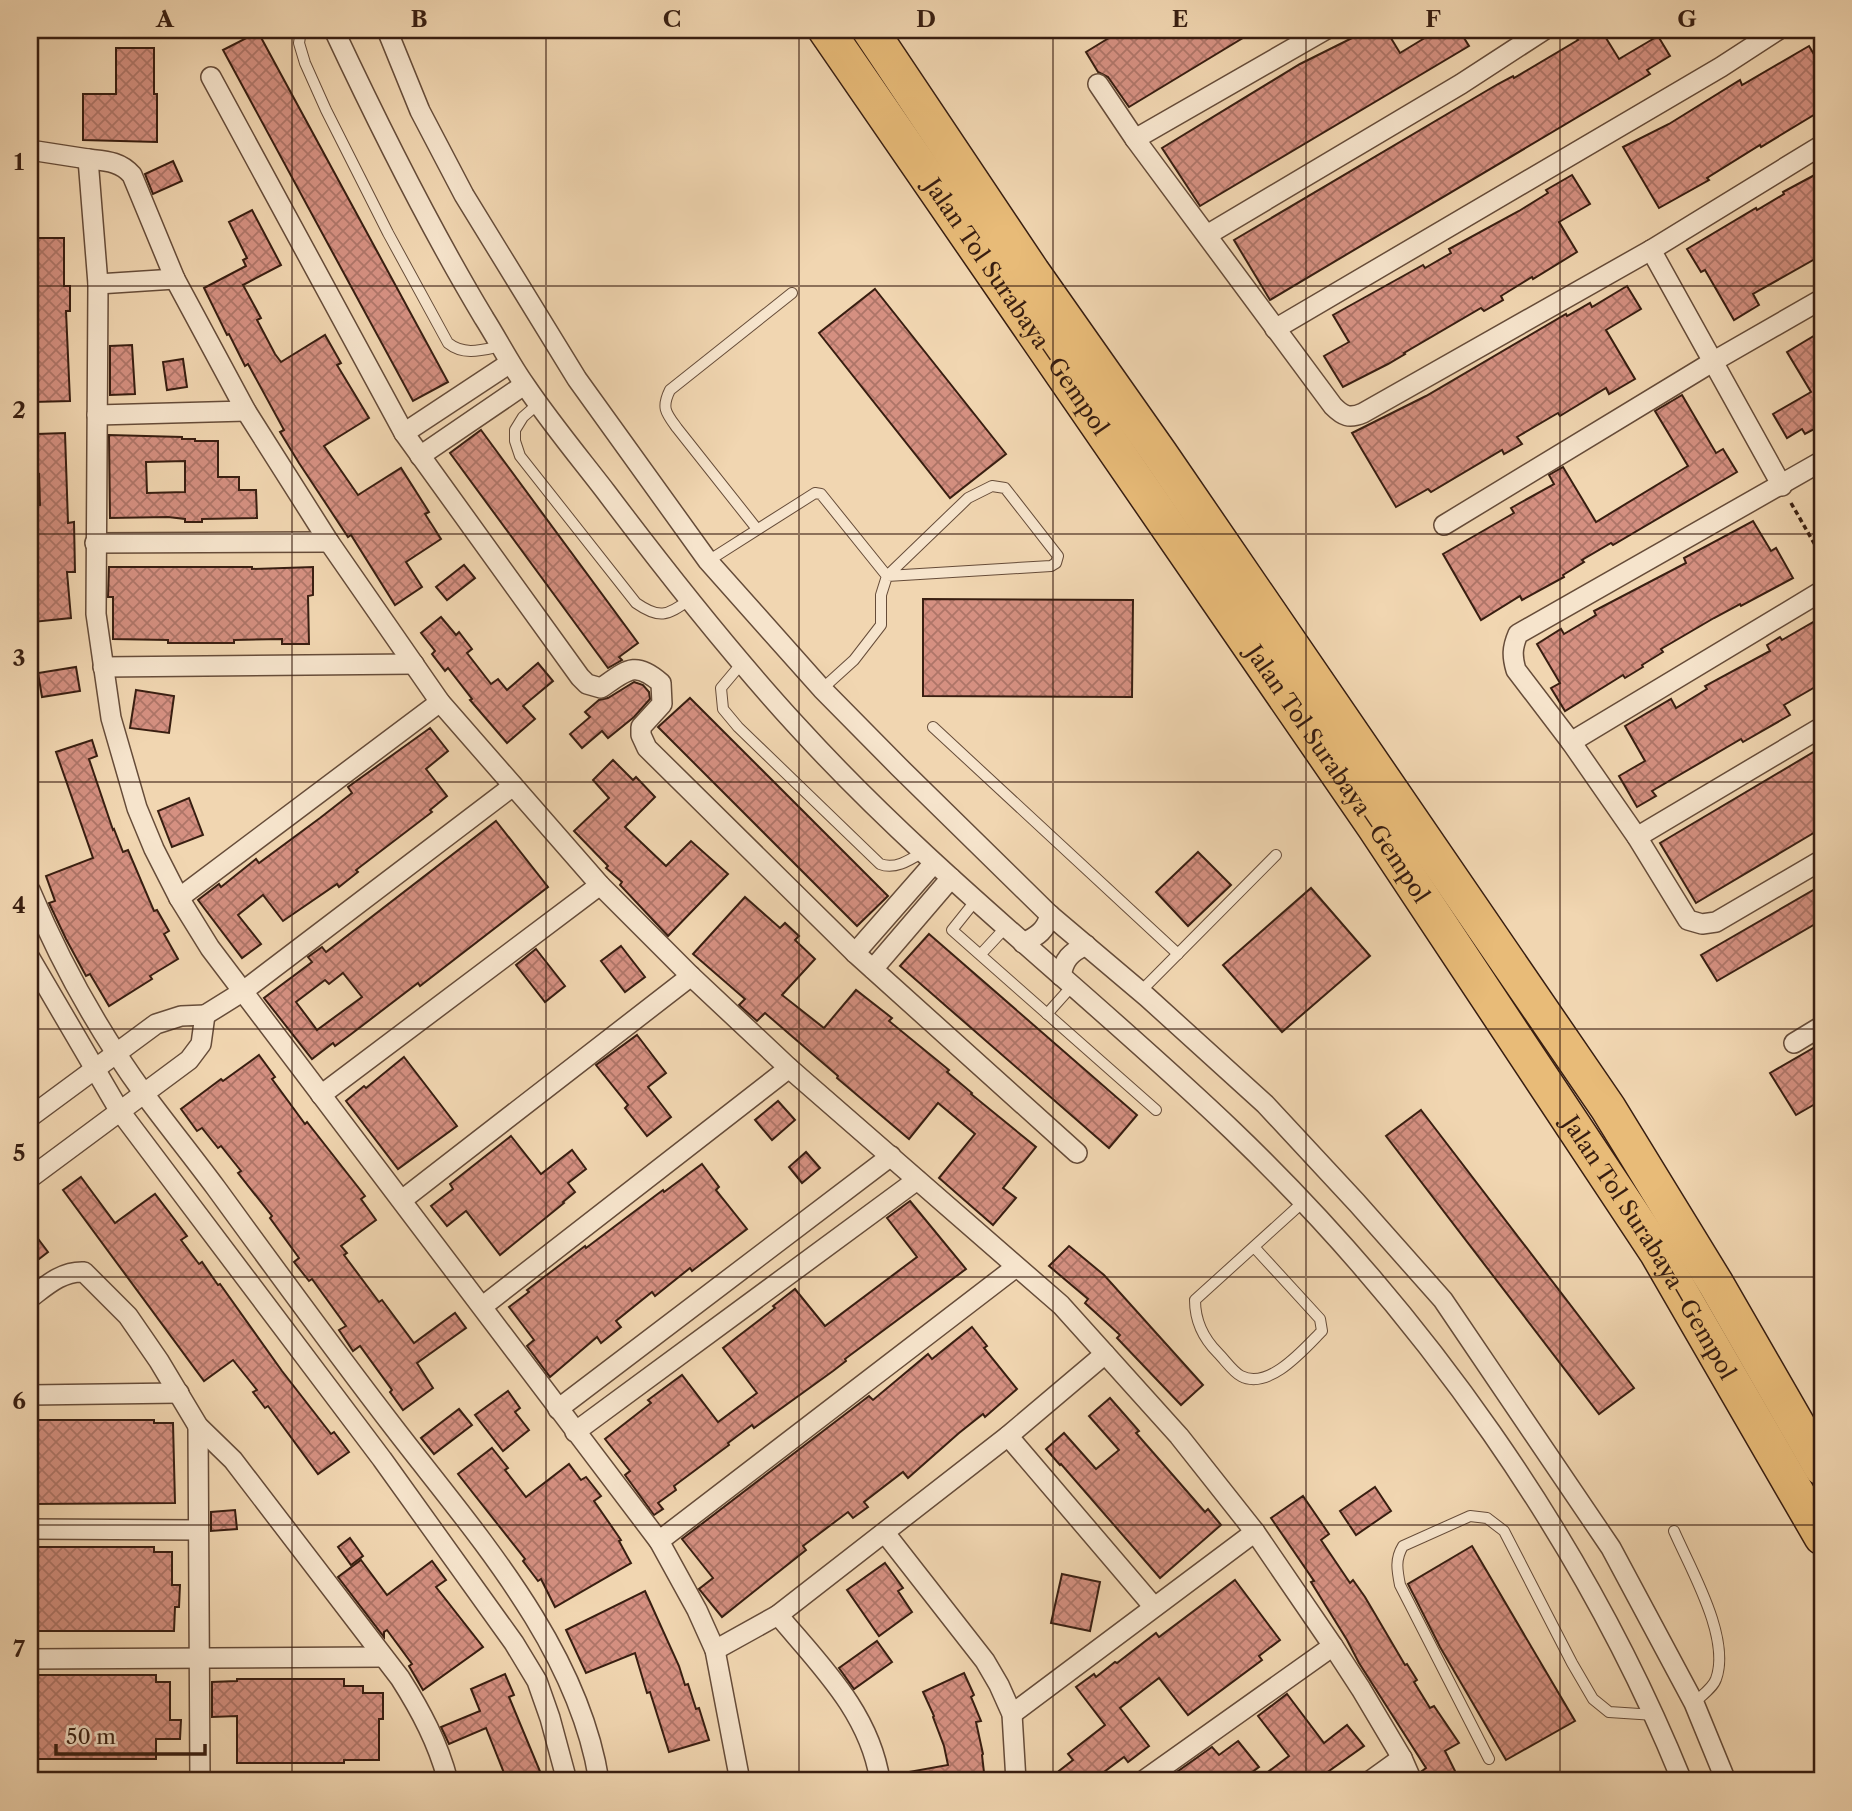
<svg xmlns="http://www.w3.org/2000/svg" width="1852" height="1811" font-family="'Libre Caslon Text',serif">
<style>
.building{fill:url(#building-cross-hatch);stroke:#381e11;stroke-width:2;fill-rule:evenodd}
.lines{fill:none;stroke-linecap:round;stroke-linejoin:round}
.service-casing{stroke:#664c39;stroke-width:12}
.minor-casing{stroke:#664c39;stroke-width:22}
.motorway-casing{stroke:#381e11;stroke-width:38}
.path{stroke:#381e11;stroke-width:3.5;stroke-dasharray:5 3.5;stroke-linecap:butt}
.service{stroke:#f6e4cc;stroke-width:10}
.minor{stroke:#f6e4cc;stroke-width:19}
.motorway{stroke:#e8bb78;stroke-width:35}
.grid{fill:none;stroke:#381e11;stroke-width:2;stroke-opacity:0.55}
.labels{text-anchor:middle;stroke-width:5;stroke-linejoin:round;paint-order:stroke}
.street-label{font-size:23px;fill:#381e11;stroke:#f6e4cc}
.neatline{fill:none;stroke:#381e11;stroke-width:2.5}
.grid-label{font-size:23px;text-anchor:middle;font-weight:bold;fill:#381e11}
</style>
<defs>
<pattern id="building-cross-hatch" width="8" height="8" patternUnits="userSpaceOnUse" patternTransform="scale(1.75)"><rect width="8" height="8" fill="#d59081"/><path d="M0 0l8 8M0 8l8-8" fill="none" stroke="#ae7568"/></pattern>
</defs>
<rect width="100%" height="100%" fill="#f1d6b1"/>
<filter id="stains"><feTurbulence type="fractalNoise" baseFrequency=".00286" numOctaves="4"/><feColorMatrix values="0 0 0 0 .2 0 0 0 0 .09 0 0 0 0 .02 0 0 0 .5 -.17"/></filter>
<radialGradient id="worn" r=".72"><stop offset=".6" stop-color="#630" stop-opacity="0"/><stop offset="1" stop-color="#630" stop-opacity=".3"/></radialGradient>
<g class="building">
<polygon points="1122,30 1256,30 1129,107 1108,77 1098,72 1086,52"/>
<polygon points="1368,30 1386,30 1400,53 1438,30 1459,30 1469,46 1200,206 1162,148 1300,64"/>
<polygon points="1571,30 1601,30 1619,59 1658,36 1670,56 1647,70 1650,74 1270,300 1234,240 1498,84 1513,76 1514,78 1578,40"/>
<polygon points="258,32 448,382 413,401 223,50"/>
<polygon points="1809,46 1822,68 1822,110 1761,147 1760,145 1707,178 1709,180 1659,208 1623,147 1669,124 1740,80 1742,85"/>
<polygon points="116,48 154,48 154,94 157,94 157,142 83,140 83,94 116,94"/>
<polygon points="173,161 182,181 153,194 145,174"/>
<polygon points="1822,171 1822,255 1753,294 1759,305 1734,320 1705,270 1701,272 1687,249 1756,208 1757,210 1784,194 1783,192"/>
<polygon points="1572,175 1590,204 1559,222 1577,252 1533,279 1532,277 1501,296 1503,300 1484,311 1481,308 1404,353 1405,354 1388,364 1343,387 1324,356 1349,342 1333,315 1423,265 1425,268 1451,253 1449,249 1519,211 1548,193 1546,190"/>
<polygon points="252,210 281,265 243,285 261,318 257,320 275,354 281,362 325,335 341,363 337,365 369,418 324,446 358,495 401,468 429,512 425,514 441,539 406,562 422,587 395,605 351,535 348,537 299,463 280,432 284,430 248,364 245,366 229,334 227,335 204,288 246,266 243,260 247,258 229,222"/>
<polygon points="32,238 64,238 64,286 70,286 70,311 66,311 70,401 33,402 30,335 33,334"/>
<polygon points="1627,286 1641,309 1606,330 1635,379 1609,394 1606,388 1560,416 1558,413 1517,437 1522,444 1504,454 1502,450 1431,492 1428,489 1396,507 1352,433 1426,396 1566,314 1567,316 1590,303 1592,307"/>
<polygon points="875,289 1006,454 950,498 819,333"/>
<polygon points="1822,331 1822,425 1805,434 1802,429 1787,438 1773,414 1811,392 1787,352"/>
<polygon points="132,345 135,394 110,395 110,346"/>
<polygon points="183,359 187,387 167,390 163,362"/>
<polygon points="1682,395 1716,453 1723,449 1737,472 1613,545 1611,543 1582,560 1584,562 1563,575 1564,577 1522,600 1520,596 1481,620 1443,554 1514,513 1511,508 1554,484 1549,475 1563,467 1596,522 1688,466 1655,411"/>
<polygon points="481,430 638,643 619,657 622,660 608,668 450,453"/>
<polygon points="65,433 68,523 74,522 75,572 67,572 71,618 33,622 31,598 33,598 31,523 34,523 34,506 40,505 39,474 36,474 37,434"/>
<path d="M109,435L182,437V439H195V441H218V477H239V490H256L257,518L202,519V522H185V519L168,517L110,518ZM185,461V492L147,493L146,462Z"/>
<polygon points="1753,521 1771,551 1776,548 1793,578 1741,606 1740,604 1714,618 1661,649 1663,652 1642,665 1643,667 1625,678 1623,675 1565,711 1551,688 1560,683 1537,644 1561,629 1564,634 1596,615 1594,611 1686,563 1684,558"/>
<polygon points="464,565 475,578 447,600 436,587"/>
<polygon points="109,567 252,567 252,569 313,567 313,595 308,596 309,644 282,644 282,639 234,640 234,643 168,643 168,640 113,639 113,597 108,597"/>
<polygon points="923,599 1133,600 1132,697 923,696"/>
<polygon points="441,617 456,635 459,632 472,649 467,653 491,684 498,679 507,690 538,663 553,681 523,706 535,719 507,743 470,700 472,699 448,668 445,671 432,654 435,651 421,633"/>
<polygon points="1822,617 1822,683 1784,705 1790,715 1743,742 1741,739 1652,791 1656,796 1637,807 1619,776 1645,761 1625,726 1671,699 1676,708 1707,689 1705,686 1770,651 1767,645 1780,637 1782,640"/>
<polygon points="76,667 80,691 42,697 38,673"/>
<polygon points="634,682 643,685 649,692 650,699 634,717 608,738 602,731 582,748 570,734 590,717 585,712 599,700 608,698"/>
<polygon points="136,690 174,696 169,733 130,728"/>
<polygon points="690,698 888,896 857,926 658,727"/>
<polygon points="430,728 448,751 426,769 447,796 430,810 432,812 356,870 358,872 339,887 337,884 283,921 263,895 238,915 261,944 242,958 198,900 219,884 221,887 256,859 259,863 320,818 352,793 348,787"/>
<polygon points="92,740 97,756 89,759 113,830 114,829 123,852 128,850 154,911 157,910 169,931 164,934 178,959 150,976 152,979 109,1006 90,974 86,976 66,939 49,903 55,901 46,876 93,858 56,752"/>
<polygon points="1822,747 1822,828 1696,903 1660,843"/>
<polygon points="613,760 633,780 636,777 655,797 625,827 666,866 691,841 728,874 668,936 620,885 622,882 606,868 608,866 574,831 609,798 593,780"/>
<polygon points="189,798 203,835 172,847 158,811"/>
<path d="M496,821L548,887L420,986L418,983L350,1035L335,1046L333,1043L312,1059L264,998L312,962L308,957L322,947L326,952ZM343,973L362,997L317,1030L296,1002L325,980L329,984Z"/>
<polygon points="1198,852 1231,885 1188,926 1156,892"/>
<polygon points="1822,885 1822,920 1717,981 1701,955"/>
<polygon points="1311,888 1370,956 1282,1032 1223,965"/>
<polygon points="745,897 780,928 785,923 799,936 795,940 815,959 782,995 824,1028 856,990 892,1018 889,1021 949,1070 947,1072 972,1093 971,1094 1036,1147 1003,1188 1016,1198 993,1225 939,1178 975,1134 938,1103 909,1139 837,1078 838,1076 765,1013 757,1021 739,1005 745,999 693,954"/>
<polygon points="929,934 1137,1115 1109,1148 900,966"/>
<polygon points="621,946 645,977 625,992 601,961"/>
<polygon points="536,949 565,986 545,1002 516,965"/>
<polygon points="637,1035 666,1073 648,1087 671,1117 647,1136 625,1108 628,1105 596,1065"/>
<polygon points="1822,1043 1822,1100 1796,1115 1770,1073"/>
<polygon points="259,1055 275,1077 272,1079 305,1124 307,1122 365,1196 361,1199 376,1220 341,1246 347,1253 344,1255 379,1302 382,1300 414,1343 455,1313 466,1328 417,1363 433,1388 403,1410 390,1392 392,1390 360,1346 353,1351 339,1330 346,1326 312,1279 309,1281 294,1262 299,1258 270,1218 272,1216 238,1173 241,1171 221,1146 218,1148 202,1128 197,1131 181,1109 221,1079 223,1081"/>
<polygon points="404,1057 457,1126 398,1169 346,1101 364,1086 366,1088"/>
<polygon points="778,1101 795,1120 772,1140 755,1120"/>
<polygon points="1421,1110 1634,1388 1599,1414 1386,1136"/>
<polygon points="511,1136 541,1174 572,1150 586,1169 568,1183 575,1192 563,1202 564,1203 500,1255 466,1211 447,1226 431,1206 453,1189 450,1184"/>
<polygon points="806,1152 820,1168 802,1183 789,1167"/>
<polygon points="702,1164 719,1187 716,1190 747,1229 692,1271 690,1268 655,1296 652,1292 616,1321 621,1327 601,1343 597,1337 550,1377 527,1346 534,1340 509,1307 529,1292 527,1290 585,1246 586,1248 663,1190 664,1192"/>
<polygon points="81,1177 115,1223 155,1194 187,1236 181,1240 199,1264 202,1262 218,1285 220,1284 282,1371 331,1434 334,1432 349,1452 318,1474 268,1406 265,1408 253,1392 257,1390 233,1360 204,1381 63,1190"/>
<polygon points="910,1201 966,1269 845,1359 846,1361 833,1371 754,1428 752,1425 728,1443 729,1445 674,1486 676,1490 658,1503 663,1509 654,1515 625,1475 630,1471 605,1439 651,1403 648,1400 682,1375 718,1422 757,1393 723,1348 775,1308 773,1306 795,1289 825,1326 917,1257 887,1218"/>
<polygon points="30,1228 48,1252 30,1266"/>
<polygon points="1069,1246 1104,1275 1203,1385 1181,1405 1117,1338 1120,1335 1085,1303 1088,1299 1049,1266"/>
<polygon points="972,1327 987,1346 984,1348 1017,1389 985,1417 983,1414 959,1433 908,1478 903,1472 864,1502 868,1507 853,1518 848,1512 803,1546 806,1550 722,1617 699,1589 713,1578 682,1539 869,1396 873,1400 928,1354 932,1359"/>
<polygon points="508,1391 520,1408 515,1412 529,1430 503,1451 475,1415"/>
<polygon points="1110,1398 1139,1431 1136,1433 1171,1473 1205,1512 1208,1509 1221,1525 1160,1578 1061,1464 1060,1465 1046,1449 1064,1433 1096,1469 1119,1450 1089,1416"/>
<polygon points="459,1409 472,1425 434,1454 421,1438"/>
<polygon points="30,1420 154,1420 154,1423 173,1423 175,1503 30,1504"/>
<polygon points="492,1448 508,1468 505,1470 526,1497 569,1464 581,1480 586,1477 601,1496 594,1501 621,1540 619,1541 631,1563 555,1607 541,1579 538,1581 523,1561 525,1559 458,1474"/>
<polygon points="1375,1487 1391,1511 1356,1535 1340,1511"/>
<polygon points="1303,1496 1329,1534 1321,1540 1350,1583 1353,1580 1365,1597 1405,1665 1407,1664 1417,1680 1414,1682 1430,1708 1434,1706 1459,1743 1445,1751 1460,1781 1429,1781 1422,1771 1426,1768 1359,1663 1347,1640 1311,1582 1314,1581 1271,1518"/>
<polygon points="235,1510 237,1529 211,1531 211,1512"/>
<polygon points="350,1538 363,1556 351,1565 338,1547"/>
<polygon points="1472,1546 1575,1721 1506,1760 1440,1647 1408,1584"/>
<polygon points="30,1547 154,1547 154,1552 172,1552 172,1585 180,1585 179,1607 175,1607 174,1631 30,1631"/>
<polygon points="361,1560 387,1595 432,1561 446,1580 436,1587 483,1647 423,1690 409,1666 412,1664 387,1630 384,1632 384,1637 338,1577"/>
<polygon points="885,1563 903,1588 898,1591 912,1612 879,1636 847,1590"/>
<polygon points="1062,1574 1100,1582 1090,1631 1051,1623"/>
<polygon points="1235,1580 1280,1640 1259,1656 1262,1660 1188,1715 1159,1678 1120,1708 1149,1746 1128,1762 1124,1757 1092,1781 1067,1781 1059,1771 1073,1760 1068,1754 1105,1725 1076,1687 1094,1674 1096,1677 1115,1662 1117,1663 1156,1633 1159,1637"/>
<polygon points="645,1591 679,1666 685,1685 688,1684 696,1709 699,1708 709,1740 669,1752 650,1692 647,1693 635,1653 586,1673 566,1630"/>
<polygon points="877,1641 892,1662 854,1689 839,1668"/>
<polygon points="964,1673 974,1695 971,1697 981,1721 976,1722 983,1754 982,1755 985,1781 904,1781 903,1773 948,1765 944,1746 933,1717 934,1716 923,1692"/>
<polygon points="505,1674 514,1695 509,1697 544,1781 496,1781 496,1774 504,1773 486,1728 449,1744 441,1727 480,1711 471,1689"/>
<polygon points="30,1675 156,1675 156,1682 170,1682 170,1720 181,1720 180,1739 156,1739 156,1759 30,1759"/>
<polygon points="237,1679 344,1679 344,1686 363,1686 363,1693 383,1693 383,1719 379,1719 379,1760 344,1760 344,1763 237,1763 237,1716 212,1717 212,1682 237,1681"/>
<polygon points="1287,1694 1324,1743 1347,1725 1364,1746 1315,1781 1256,1781 1289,1756 1258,1716"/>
<polygon points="1238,1741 1259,1767 1240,1781 1164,1781 1212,1747 1219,1755"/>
</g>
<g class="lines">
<g class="service-casing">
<g id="service">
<path d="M301,30L299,43L305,63L326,110L388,233L448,343C464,356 482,350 501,346"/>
<path d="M539,403L523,417L515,430V441L520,456L636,603C659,619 667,616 689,600"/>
<path d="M757,529L677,428C666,413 661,408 670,390L792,293"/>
<polyline points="708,561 815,493 821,494 887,576 1051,566 1056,563 1058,556 1005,488 992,486 968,498 887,576 881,595 881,625 854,660 822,689"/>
<path d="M742,663L721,688L723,709L738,727L880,864C895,870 910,860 923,852"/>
<polyline points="933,727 1178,954"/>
<polyline points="976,900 952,930 1156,1110"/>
<polyline points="981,954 1006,927"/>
<polyline points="1140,992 1276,855"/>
<polyline points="1047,1014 1072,986"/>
<path d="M1254,1247L1320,1319L1322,1331C1305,1348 1269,1391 1241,1376C1233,1372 1225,1360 1218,1353C1203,1338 1195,1321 1195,1300L1302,1203"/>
<path d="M1674,1531C1691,1570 1731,1638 1716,1679C1713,1688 1701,1696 1694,1703"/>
<path d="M1489,1759L1400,1585C1397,1570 1395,1559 1403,1546L1470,1516L1487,1518L1504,1531L1572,1663L1593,1699L1609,1712L1655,1715"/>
</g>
</g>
<g class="minor-casing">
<g id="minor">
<path d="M334,30C380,128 428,225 484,318C498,340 510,364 525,385C550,422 579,457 606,492C667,573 729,652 798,727C931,873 1090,994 1233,1131C1422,1312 1584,1539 1682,1781"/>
<polyline points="387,30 420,111 464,195 577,379 708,561 822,689 899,767 1050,915 1147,997 1265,1104 1357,1203 1443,1300 1611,1548 1694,1703 1726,1781"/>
<path d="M211,77L404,433L580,677L587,684L601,688C627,670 635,660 661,683L662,704L641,727V735L647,748L855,953L1077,1153"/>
<path d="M1098,84L1135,139L1333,406C1343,416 1349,419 1363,413L1651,250L1822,145"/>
<polyline points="1135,139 1325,30"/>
<polyline points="30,150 88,159"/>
<polyline points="1207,235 1461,84 1544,30"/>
<polyline points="1651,250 1782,486"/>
<polyline points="98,284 175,279"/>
<polyline points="1275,329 1721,67 1778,30"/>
<polyline points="97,415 246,411"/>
<polyline points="404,433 510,363"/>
<polyline points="420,456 524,385"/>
<path d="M1822,461L1518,634C1512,648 1512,656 1516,670L1571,742L1637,837L1688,920L1702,924L1716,922L1822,860"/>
<polyline points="1444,525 1714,361 1822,299"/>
<polyline points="95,543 329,542"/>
<polyline points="103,667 414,664"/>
<polyline points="1571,742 1822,591"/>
<polyline points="1637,837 1822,727"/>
<path d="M30,890C60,962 99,1032 145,1095C168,1126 193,1157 216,1188C275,1269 334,1350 395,1429C475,1533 578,1647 599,1781"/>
<polyline points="179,898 440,702"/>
<path d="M1023,943C1038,936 1046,930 1050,915"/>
<polyline points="855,953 934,863"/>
<polyline points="30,958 119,1110 382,1459 514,1643 537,1681 550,1718 567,1781"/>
<polyline points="873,969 951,878"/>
<path d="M1061,976C1064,959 1070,953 1086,945"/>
<polyline points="205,1015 242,992 513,786"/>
<polyline points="1794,1043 1822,1026"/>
<polyline points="321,1095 600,885"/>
<polyline points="30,1117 156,1024 181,1016 205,1015 201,1044 189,1060 30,1178"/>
<polyline points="402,1200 691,976"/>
<path d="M30,1298C47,1285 62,1271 84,1272L128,1316L159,1361L198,1426L233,1460L400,1678C421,1711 438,1743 448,1781"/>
<polyline points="483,1306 789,1068"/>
<polyline points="30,1395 179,1393"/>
<polyline points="558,1409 891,1156"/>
<polyline points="198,1426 200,1781"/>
<polyline points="575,1432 917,1180"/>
<polyline points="1008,1436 1154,1607"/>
<polyline points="30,1529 198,1530"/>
<polyline points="885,1533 985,1661 999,1685 1012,1714 1016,1781"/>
<polyline points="659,1541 1016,1267"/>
<path d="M778,1615C820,1665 870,1713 880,1781"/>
<polyline points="715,1650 778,1615 1008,1436 1105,1354"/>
<polyline points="30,1659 382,1657"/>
<polyline points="1012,1714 1255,1532"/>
<path d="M740,1781L715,1650L697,1610L659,1541L210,948L179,898L154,849L137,808L111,718L96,614L98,284L88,159C105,161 120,161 132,175L175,279L246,411L329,542L440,702L600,885L691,976L789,1068L1061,1305L1179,1436L1255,1532L1333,1646L1361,1689L1402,1758L1412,1781"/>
<polyline points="1143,1781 1333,1646"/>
<polyline points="1370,1781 1402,1758"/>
</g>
</g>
<g class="motorway-casing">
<g id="motorway">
<path id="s1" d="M826,30L1375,827L1657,1252L1822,1537"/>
<polyline points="870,30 1032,272 1160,454 1608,1108 1716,1284 1822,1468"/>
</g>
</g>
<polyline class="path" points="1791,503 1822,557"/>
<use href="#service" class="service"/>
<use href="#minor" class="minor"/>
<use href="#motorway" class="motorway"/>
</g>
<path class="grid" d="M292,30V1781M546,30V1781M799,30V1781M1053,30V1781M1306,30V1781M1560,30V1781M30,286H1822M30,534H1822M30,782H1822M30,1029H1822M30,1277H1822M30,1525H1822"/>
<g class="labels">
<g class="street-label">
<text dy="8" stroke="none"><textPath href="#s1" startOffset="336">Jalan Tol Surabaya–Gempol</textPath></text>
<text dy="8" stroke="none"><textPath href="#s1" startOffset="903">Jalan Tol Surabaya–Gempol</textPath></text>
<text dy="8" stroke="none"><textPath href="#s1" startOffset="1470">Jalan Tol Surabaya–Gempol</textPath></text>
</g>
</g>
<rect width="1852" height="1811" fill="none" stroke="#f1d6b1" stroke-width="77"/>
<path d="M56 1744v10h149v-10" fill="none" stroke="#381e11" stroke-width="3.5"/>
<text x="66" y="1744" font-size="21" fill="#381e11" stroke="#f6e4cc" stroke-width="5" paint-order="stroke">50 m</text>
<rect x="38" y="38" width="1776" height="1734" class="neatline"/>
<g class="grid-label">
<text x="165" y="27">A</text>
<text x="419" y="27">B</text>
<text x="672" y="27">C</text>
<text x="926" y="27">D</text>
<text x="1180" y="27">E</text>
<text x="1433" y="27">F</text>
<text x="1687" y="27">G</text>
<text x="19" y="170">1</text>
<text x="19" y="418">2</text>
<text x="19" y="666">3</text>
<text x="19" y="913">4</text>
<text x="19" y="1161">5</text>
<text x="19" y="1409">6</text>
<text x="19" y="1657">7</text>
</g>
<rect width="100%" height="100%" filter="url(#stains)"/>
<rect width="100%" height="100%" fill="url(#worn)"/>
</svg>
